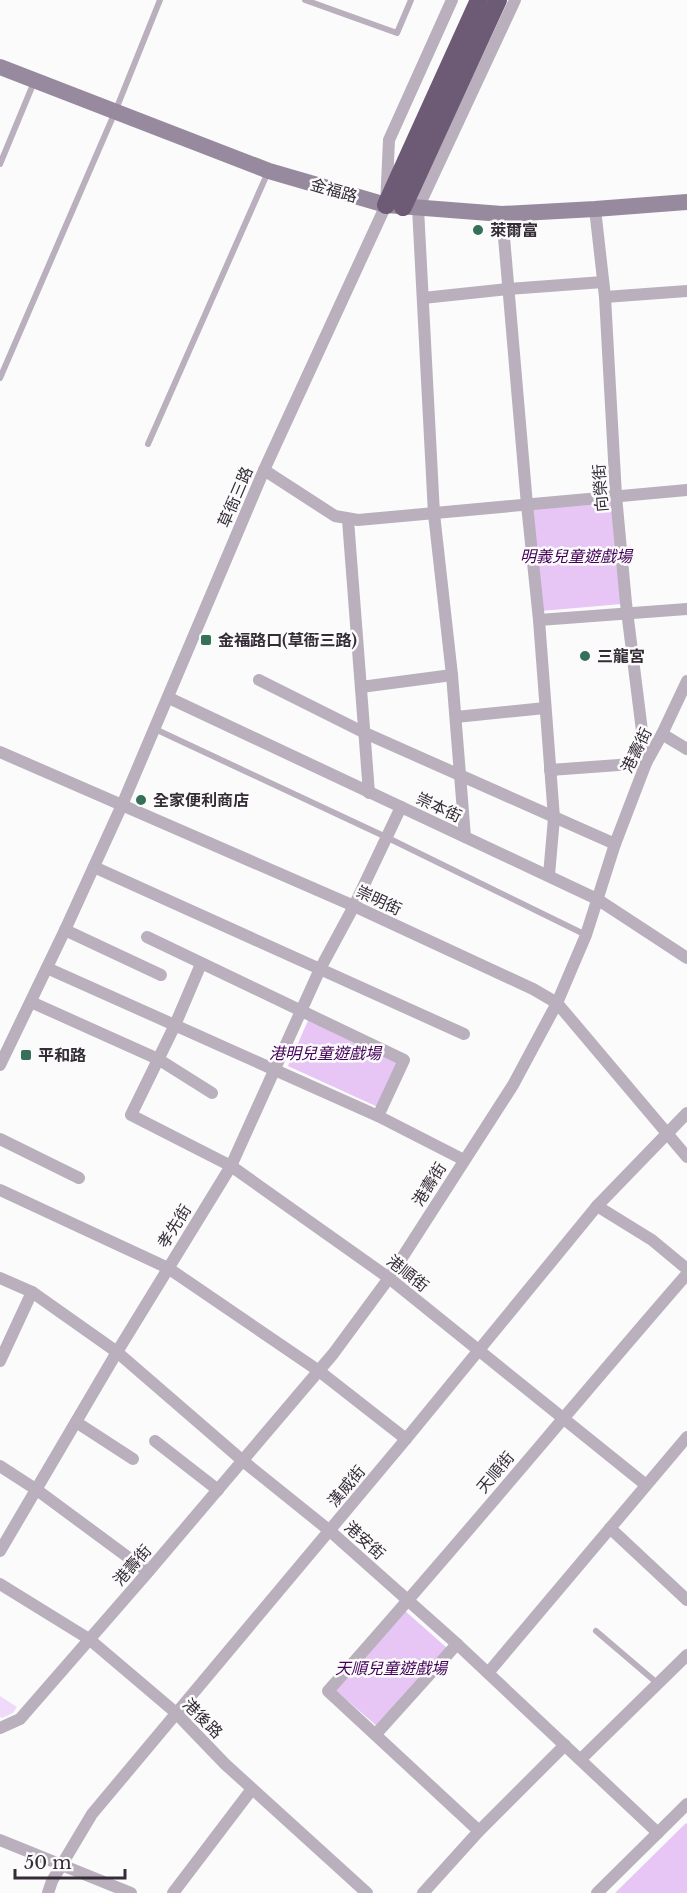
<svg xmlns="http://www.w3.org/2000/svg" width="687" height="1893" font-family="'Libre Baskerville','Noto Sans TC',serif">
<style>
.green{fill:#e7c6f5}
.building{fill:#f0dafa}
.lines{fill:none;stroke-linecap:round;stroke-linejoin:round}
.lane{stroke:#b9afbd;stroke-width:6}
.street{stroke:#b9afbd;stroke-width:12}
.secondary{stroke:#988a9e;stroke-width:16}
.highway{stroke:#6d5a75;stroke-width:18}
.poi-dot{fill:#367059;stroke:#fbfbfb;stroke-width:2}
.labels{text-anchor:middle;stroke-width:5;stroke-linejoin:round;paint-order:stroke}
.street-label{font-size:16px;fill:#352c38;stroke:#fbfbfb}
.poi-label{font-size:16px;font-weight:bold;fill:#352c38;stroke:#fbfbfb;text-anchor:start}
.park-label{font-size:16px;font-style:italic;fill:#440059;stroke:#fbfbfb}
</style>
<rect width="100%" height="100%" fill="#fbfbfb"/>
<g class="green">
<polygon points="612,501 622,604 541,611 531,509"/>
<polygon points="310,1016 402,1060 380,1108 288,1066"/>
<polygon points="404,1610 447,1648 378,1727 334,1689"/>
<polygon points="687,1823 687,1893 615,1893 685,1824"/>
</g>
<polygon class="building" points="0,1696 17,1707 13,1713 2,1718 0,1717"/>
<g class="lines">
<g class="lane">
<polyline points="305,0 397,33 411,0"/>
<polyline points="0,164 34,82"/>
<polyline points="0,378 115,112 160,0"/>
<polyline points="148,444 268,172"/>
<polyline points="155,729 386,837 586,935"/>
<polyline points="596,1631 657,1683"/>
</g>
<g class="street">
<polyline points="502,214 527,505 539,620 554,818 549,875"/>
<polyline points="605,297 687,291"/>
<polyline points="423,298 508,289 603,282"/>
<polyline points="264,470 335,516 358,520 687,490"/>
<polyline points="348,520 369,793"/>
<polyline points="539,620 687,609"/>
<polyline points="259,680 365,733 615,844"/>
<polyline points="361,687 452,675"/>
<polyline points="169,698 597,899 687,958"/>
<polyline points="456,717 545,708"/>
<polyline points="662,734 687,749"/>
<polyline points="0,752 354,906 533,989 557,1003 687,1157"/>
<polyline points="550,770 646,763 626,603 616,496 605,297 595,209"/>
<polyline points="465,837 452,675 434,514 418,208 515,0"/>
<polyline points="94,867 464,1034"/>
<polyline points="65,930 161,975"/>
<polyline points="147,937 404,1060 378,1116"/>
<polyline points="201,964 175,1025 131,1115 231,1166 389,1278 646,1485"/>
<polyline points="47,968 378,1116 464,1160"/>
<polyline points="31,1002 158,1059 212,1093"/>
<polyline points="0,1065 65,930 122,805 264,470 386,205 389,140 452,0"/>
<polyline points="0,1139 79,1178"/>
<polyline points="0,1190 168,1268 319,1371 406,1439"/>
<polyline points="597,1206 652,1240 687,1269"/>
<polyline points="0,1278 32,1292 117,1352 243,1461 330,1531 457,1644 658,1833"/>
<polyline points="0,1361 32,1292"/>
<polyline points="76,1422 133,1459"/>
<polyline points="155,1441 218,1490"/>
<polyline points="0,1466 37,1490 148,1572"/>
<polyline points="610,1528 687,1600"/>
<polyline points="0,1551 117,1352 231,1166 320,969 354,906 401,807"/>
<polyline points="0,1584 89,1639 175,1712 225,1764 367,1893"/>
<polyline points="488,1673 687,1437"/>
<polyline points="0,1728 20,1719 148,1572 333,1354 389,1278 513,1085 557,1003 586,935 615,844 646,763 662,734 687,681"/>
<polyline points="376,1734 457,1644"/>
<polyline points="581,1759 687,1655"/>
<path d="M479,1831L328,1691C451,1554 567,1412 687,1274"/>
<polyline points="0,1840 131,1893"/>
<polyline points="48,1893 52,1881 92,1814 406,1439 597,1206 687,1113"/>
<polyline points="173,1893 252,1789"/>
<polyline points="423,1893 479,1831 565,1745"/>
<polyline points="597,1893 687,1804"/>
</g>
<polyline class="secondary" points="0,67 269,171 386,205 502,214 595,209 687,202"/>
<g class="highway">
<polyline points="386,205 479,0"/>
<polyline points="403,207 498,0"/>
</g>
</g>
<g class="poi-dot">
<circle cx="478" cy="230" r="6"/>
<rect x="200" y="634" width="12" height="12" rx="3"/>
<circle cx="585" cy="656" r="6"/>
<circle cx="141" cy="800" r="6"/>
<rect x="20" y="1049" width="12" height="12" rx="3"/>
</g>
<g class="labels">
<g class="street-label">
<text transform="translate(334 190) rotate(16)" y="6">金福路</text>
<text transform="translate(600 488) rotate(-94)" y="6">向榮街</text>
<text transform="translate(235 497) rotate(-67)" y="6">草衙三路</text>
<text transform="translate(636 750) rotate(-64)" y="6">港壽街</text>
<text transform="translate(439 807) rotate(25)" y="6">崇本街</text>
<text transform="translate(379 900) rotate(25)" y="6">崇明街</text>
<text transform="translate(429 1184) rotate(-58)" y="6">港壽街</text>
<text transform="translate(174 1226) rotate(-58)" y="6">孝先街</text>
<text transform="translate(408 1273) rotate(38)" y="6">港順街</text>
<text transform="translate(495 1472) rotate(-50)" y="6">天順街</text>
<text transform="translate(346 1486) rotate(-50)" y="6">漢威街</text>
<text transform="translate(365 1540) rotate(42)" y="6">港安街</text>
<text transform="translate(132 1565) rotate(-49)" y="6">港壽街</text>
<text transform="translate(203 1718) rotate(45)" y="6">港後路</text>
</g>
<g class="poi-label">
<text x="490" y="236">萊爾富</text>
<text x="218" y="646">金福路口(草衙三路)</text>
<text x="597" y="662">三龍宮</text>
<text x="153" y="806">全家便利商店</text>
<text x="38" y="1061">平和路</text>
</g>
<g class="park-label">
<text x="576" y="562">明義兒童遊戲場</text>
<text x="325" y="1059">港明兒童遊戲場</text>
<text x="391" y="1674">天順兒童遊戲場</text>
</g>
</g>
<path d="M15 1869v9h110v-9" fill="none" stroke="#352c38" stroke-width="3"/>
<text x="24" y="1869" font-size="18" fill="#352c38" stroke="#fbfbfb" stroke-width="4.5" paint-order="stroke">50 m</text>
</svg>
